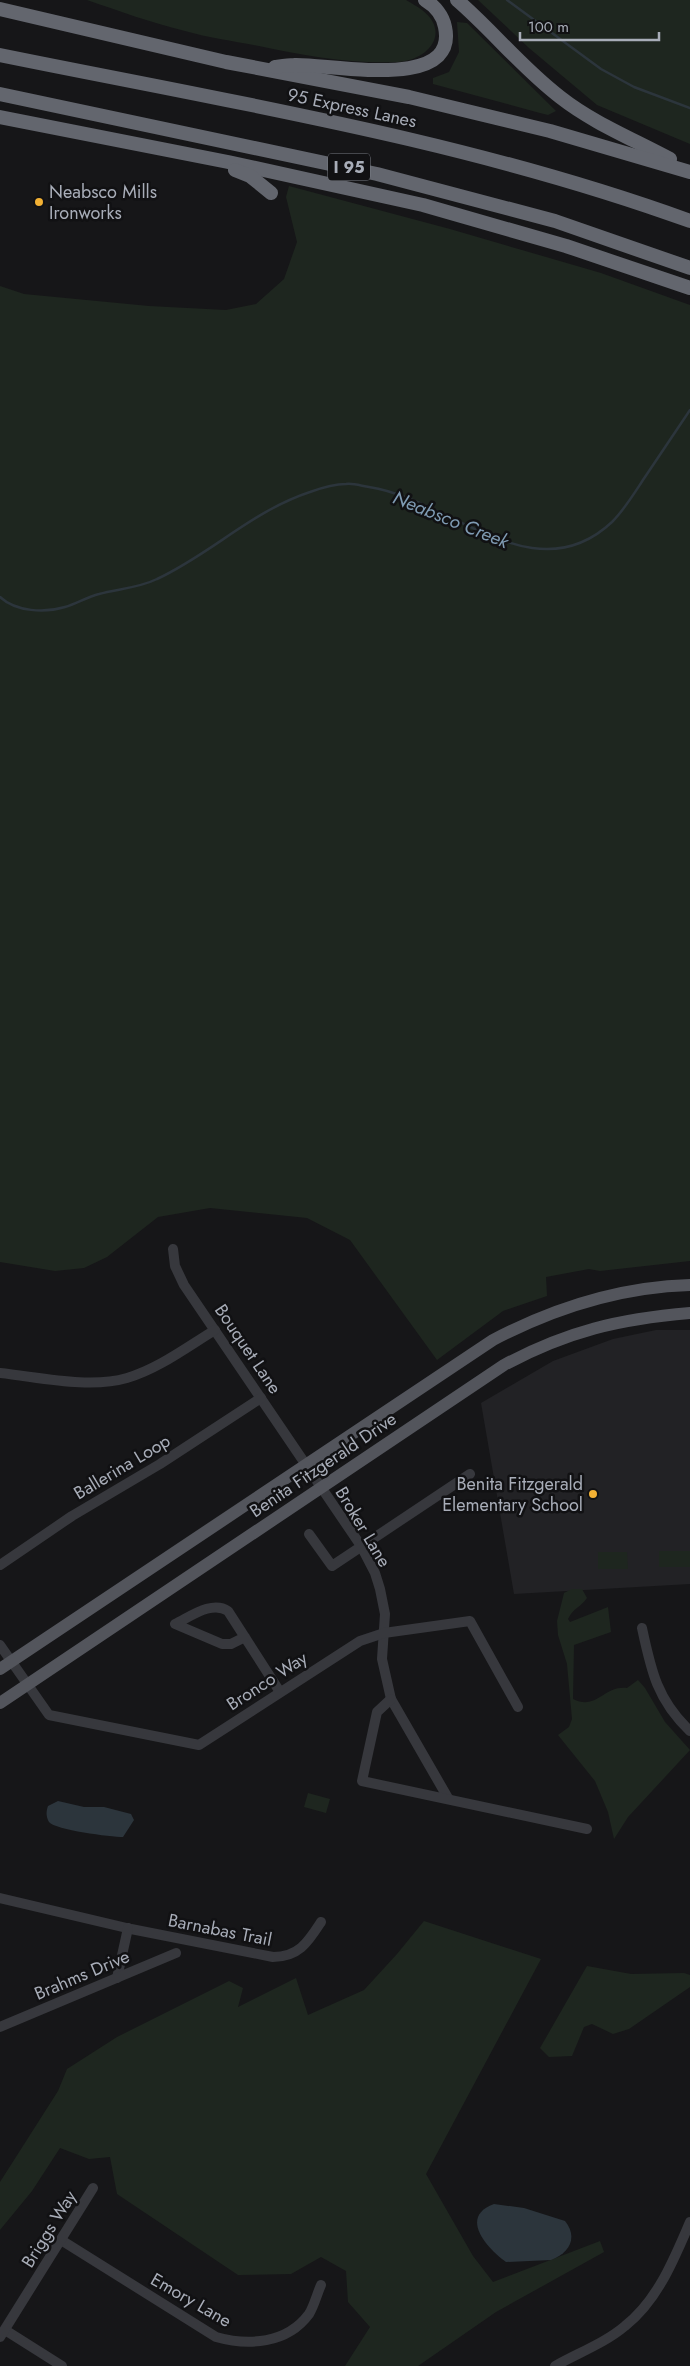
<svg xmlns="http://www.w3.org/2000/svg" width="690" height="2366" font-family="Jost,sans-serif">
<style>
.built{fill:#222225}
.green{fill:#1e261f}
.water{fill:#2c353c}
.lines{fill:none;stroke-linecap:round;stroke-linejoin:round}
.stream{stroke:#2c353c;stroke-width:2.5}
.minor{stroke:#37383d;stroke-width:10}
.major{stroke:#53555c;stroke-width:12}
.highway{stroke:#63666e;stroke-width:14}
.poi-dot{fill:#f2b134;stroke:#111113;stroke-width:2}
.labels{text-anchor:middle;stroke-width:5;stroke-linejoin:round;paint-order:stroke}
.shield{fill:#111113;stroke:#7b7e86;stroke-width:1}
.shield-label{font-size:16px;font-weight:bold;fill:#a8adb8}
.street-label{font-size:18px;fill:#a8adb8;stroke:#111113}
.poi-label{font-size:18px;fill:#a8adb8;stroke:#111113;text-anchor:start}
.water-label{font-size:19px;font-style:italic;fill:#7f9bb3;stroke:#111113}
</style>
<rect width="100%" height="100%" fill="#161618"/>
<polygon class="built" points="656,1330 690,1330 690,1584 514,1594 481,1403 553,1361 613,1339"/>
<g class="green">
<path d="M87,0H406C411,3 417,6 422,10C451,32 429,60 398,62C351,64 305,56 259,46C234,41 209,38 185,31C152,23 119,11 87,0Z"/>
<polygon points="478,0 690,0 690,144 597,105 529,48"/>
<polygon points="457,22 467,23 556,111 548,115 540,113 433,84 433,78 449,72 459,52"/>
<polygon points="289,186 450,229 601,273 690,305 690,1261 600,1271 589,1269 546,1277 547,1296 503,1311 437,1360 350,1240 307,1218 210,1208 158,1217 107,1257 84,1268 55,1271 0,1262 0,286 24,294 149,306 226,310 256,304 284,279 297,242 286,197"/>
<rect x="659" y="1551" width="31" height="16"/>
<polygon points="598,1552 627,1552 628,1569 598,1569"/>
<path d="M572,1589H582L587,1598C580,1608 574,1607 568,1619L570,1622L608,1607L611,1632L574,1645L573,1699C597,1711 604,1685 627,1688L638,1680L645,1688L665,1722L690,1750L628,1817L614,1839L608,1812L595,1781L558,1735L569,1727L572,1719L567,1664L558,1635L557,1621L564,1593Z"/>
<polygon points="308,1793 330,1799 326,1813 304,1807"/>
<polygon points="424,1921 541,1959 426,2174 473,2256 493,2282 600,2241 604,2252 496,2312 418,2366 345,2366 370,2327 348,2302 346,2271 321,2257 291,2274 238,2275 117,2194 110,2157 89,2159 60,2148 32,2191 0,2230 0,2182 58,2091 67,2069 117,2037 229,1981 243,1988 238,2007 296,1978 308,2015 364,1990 397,1954"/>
<polygon points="587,1966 631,1974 684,1973 690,1975 690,1987 629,2029 613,2034 592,2024 584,2027 572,2056 549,2057 540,2048"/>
</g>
<g class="water">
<path d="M58,1801L84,1807H104L131,1814L134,1820L123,1837C111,1837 55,1830 49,1822C46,1817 46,1811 48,1806Z"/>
<path d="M494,2204L524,2208L565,2221C578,2237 570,2253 551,2260L506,2262C488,2249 458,2217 494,2204Z"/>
</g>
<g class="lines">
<g class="stream">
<polyline points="507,0 601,69 634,87 690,108"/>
<path d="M0,597C16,612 45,613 65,607C76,604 87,597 99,594C117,589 139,588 157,579C211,554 252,511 310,492C321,488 334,484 346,484C353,483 362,486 369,487C450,499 534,595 612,522C625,509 635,492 645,477C660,455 675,432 690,410"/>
</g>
<g class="minor">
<polyline points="173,1249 175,1266 184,1285 361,1546 375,1573 380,1589 385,1614 382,1659 391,1699 448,1798"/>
<path d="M0,1373C39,1377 89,1389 127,1378C158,1369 187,1347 215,1330"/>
<polyline points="309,1534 332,1566 470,1474"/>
<polyline points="0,1565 72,1516 160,1464 261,1398"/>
<path d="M642,1628C651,1670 657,1700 690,1731"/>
<path d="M245,1637L231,1644H222L175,1624C190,1617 212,1600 228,1611L280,1692"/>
<polyline points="0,1645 49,1715 199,1745 360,1641 384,1633 470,1621 518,1707"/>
<polyline points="391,1699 377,1712 362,1781 587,1829"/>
<path d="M0,1898L131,1929L273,1957C299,1957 308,1942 321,1922"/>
<polyline points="117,1978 128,1928"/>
<polyline points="0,2027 176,1953"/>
<path d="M61,2240L216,2337C248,2346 287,2344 309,2314C314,2306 317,2294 321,2285"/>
<polyline points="5,2330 62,2366"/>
<polyline points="0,2337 93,2188"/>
<path d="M555,2366C578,2353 605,2343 625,2326C658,2300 674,2259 690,2222"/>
</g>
<g class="major">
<path d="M0,1669L493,1340C554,1308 620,1287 690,1285"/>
<path d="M0,1703L504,1365C568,1331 619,1319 690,1313"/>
</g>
<g class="highway">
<path d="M457,0C493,31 522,68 560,97C593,123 633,139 670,159"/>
<polyline points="0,9 226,62 409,97 550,131 690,172"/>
<path d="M0,55C231,102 467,140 690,221"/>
<path d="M275,67C282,66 288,65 294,65C327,63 459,93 445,27C443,16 435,6 425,0"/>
<polyline points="0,94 377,174 555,221 690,268"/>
<polyline points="0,117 228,162 423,205 566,246 690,288"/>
<polyline points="235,170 250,176 271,193"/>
</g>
</g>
<g class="poi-dot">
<circle cx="39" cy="202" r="5"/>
<circle cx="593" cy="1494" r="5"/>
</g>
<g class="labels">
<rect class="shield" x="328" y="153.5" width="42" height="27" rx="4"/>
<g class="shield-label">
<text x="349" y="173">I 95</text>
</g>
<g class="street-label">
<text transform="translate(352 108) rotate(12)" y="6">95 Express Lanes</text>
<text transform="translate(248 1349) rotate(56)" y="6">Bouquet Lane</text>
<text transform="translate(323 1465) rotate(-34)" y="6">Benita Fitzgerald Drive</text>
<text transform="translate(122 1467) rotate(-31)" y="6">Ballerina Loop</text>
<text transform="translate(363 1527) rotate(59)" y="6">Broker Lane</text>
<text transform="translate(267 1681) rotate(-33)" y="6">Bronco Way</text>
<text transform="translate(220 1930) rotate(11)" y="6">Barnabas Trail</text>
<text transform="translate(82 1975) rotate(-23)" y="6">Brahms Drive</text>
<text transform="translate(49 2229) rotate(-58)" y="6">Briggs Way</text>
<text transform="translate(191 2300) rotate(30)" y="6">Emory Lane</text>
</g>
<g class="poi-label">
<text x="49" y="198">Neabsco Mills<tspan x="49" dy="21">Ironworks</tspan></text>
<text x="583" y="1490" text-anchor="end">Benita Fitzgerald<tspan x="583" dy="21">Elementary School</tspan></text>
</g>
<g class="water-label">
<text transform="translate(451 519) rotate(22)" y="7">Neabsco Creek</text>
</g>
</g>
<path d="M520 32v8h139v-8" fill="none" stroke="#a8adb8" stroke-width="2.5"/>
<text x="528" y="32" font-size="15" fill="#a8adb8" stroke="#111113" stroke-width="4" paint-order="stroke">100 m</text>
</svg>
